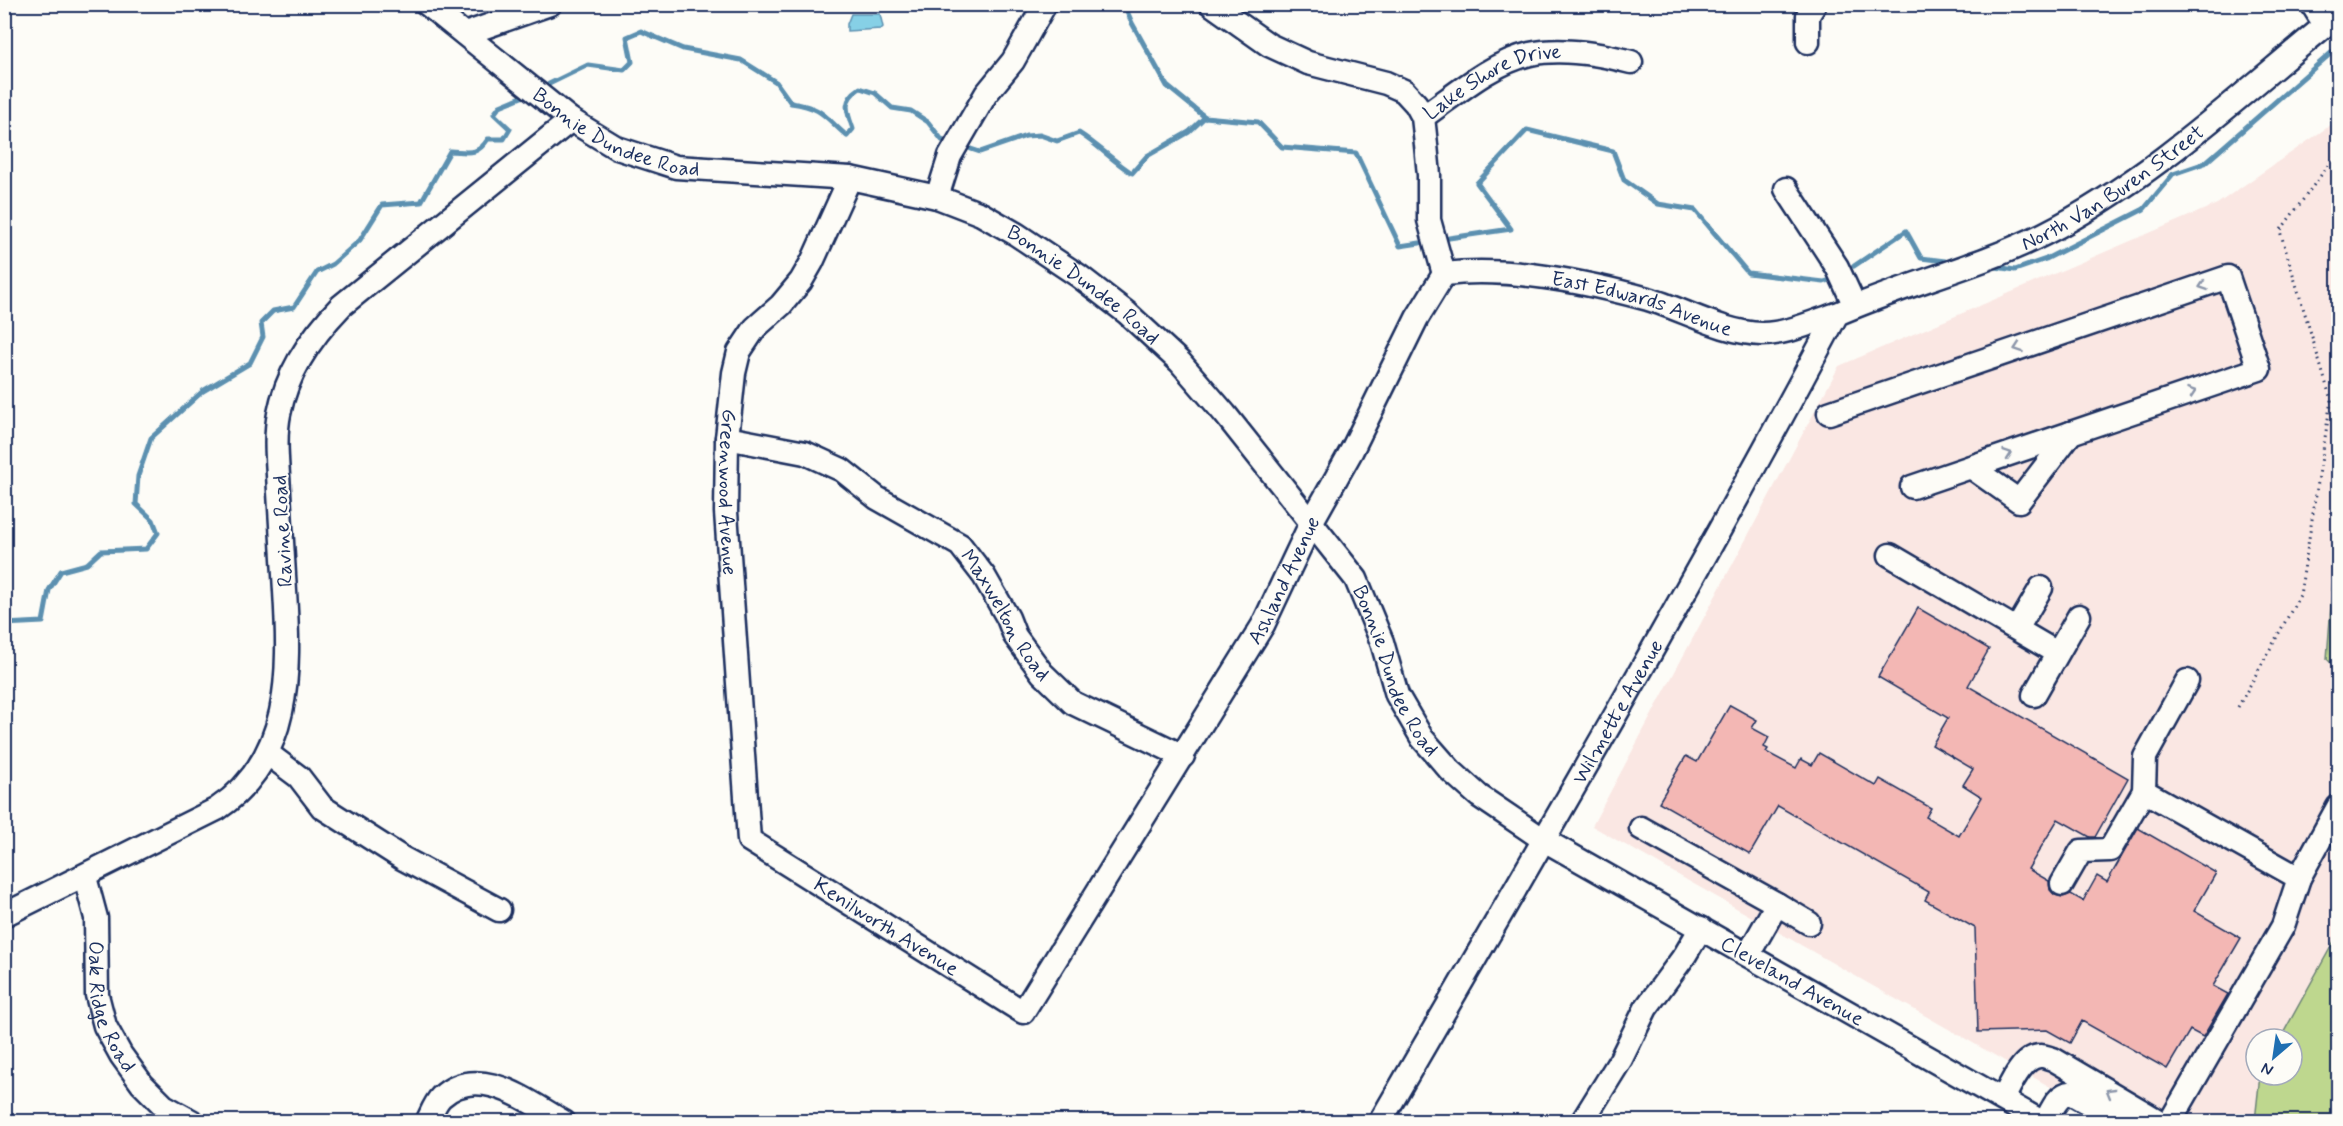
<svg xmlns="http://www.w3.org/2000/svg" width="2343" height="1126" font-family="Mynerve,sans-serif">
<style>
.built{fill:#fae7e3;fill-rule:evenodd}
.green{fill:#bed78e;stroke:#6c8376;stroke-width:1.5}
.water{fill:#86d0e6;stroke:#5b90b0;stroke-width:1.5}
.lines{fill:none;stroke-linecap:round;stroke-linejoin:round}
.stream{stroke:#5b90b0;stroke-width:5}
.building{fill:#f3b7b4;stroke:#1b2f5e;stroke-width:1.5}
.minor-casing{stroke:#1b2f5e;stroke-width:27}
.path{stroke:#1b2f5e;stroke-width:3;stroke-dasharray:1.5 4.5;stroke-linecap:butt}
.minor{stroke:#fdfcf7;stroke-width:22}
.oneway{stroke:#8c96aa}
.labels{text-anchor:middle;stroke-width:4.5;stroke-linejoin:round;paint-order:stroke}
.street-label{font-size:21px;fill:#1b2f5e;stroke:#fdfcf7}
</style>
<rect width="100%" height="100%" fill="#fdfcf7"/>
<filter id="ink" filterUnits="userSpaceOnUse"><feTurbulence type="fractalNoise" baseFrequency=".0167" numOctaves="2"/><feDisplacementMap in="SourceGraphic" scale="12" xChannelSelector="R" yChannelSelector="G"/><feConvolveMatrix kernelMatrix="1 2 1 2 8 2 1 2 1" color-interpolation-filters="sRGB"/></filter>
<g filter="url(#ink)">
<path class="built" d="M2338,120V1121H2110L1592,826L1839,366L2217,204ZM2256,1039H2292V1075H2256Z"/>
<g class="green">
<polygon points="2338,512 2338,670 2327,659"/>
<polygon points="2338,934 2338,1121 2255,1121 2260,1075 2292,1075 2292,1039 2280,1039"/>
</g>
<polygon class="water" points="851,14 880,14 883,27 881,29 847,31 847,24"/>
<g class="lines">
<g class="stream">
<polyline points="1124,4 1132,23 1167,86 1205,117 1258,122 1282,147 1356,153 1400,246 1420,243"/>
<path d="M549,84L588,65L624,70L632,62L627,37L641,31L683,49L741,60L776,82L791,103C825,108 824,117 847,136L853,129C846,110 842,100 860,88L875,93L892,108L911,111L928,122L942,140"/>
<path d="M971,149L980,152L1026,136L1040,135L1057,141L1079,133C1098,145 1113,161 1132,173L1147,156L1189,132L1205,117"/>
<polyline points="1449,238 1511,229 1477,183 1527,130 1613,151 1624,180 1658,204 1695,210 1748,273 1824,282 1827,281"/>
<polyline points="1854,266 1906,231 1921,258 1945,261"/>
<polyline points="1996,267 2015,270 2046,259 2144,209 2173,174 2205,163 2338,47"/>
<path d="M4,624L43,622L49,590L61,571L87,564L101,551L146,549L158,533L153,520L136,504L138,476L151,438L203,391L250,363L263,337L261,323L273,311L294,307L317,272L333,264L360,240L382,205L421,202L450,151C469,152 477,156 488,139H504L510,129L494,114L500,106L524,96"/>
</g>
</g>
<polygon class="building" points="1918,608 1989,649 1968,686 2128,778 2095,837 2090,837 2058,819 2028,869 2049,881 2050,890 2055,895 2063,897 2071,894 2083,901 2097,876 2107,882 2138,828 2216,873 2194,911 2241,938 2213,986 2228,994 2203,1037 2190,1030 2167,1069 2082,1021 2070,1043 2047,1030 1978,1032 1975,928 1925,900 1929,892 1778,806 1750,854 1659,802 1686,756 1697,762 1730,705 1757,720 1752,728 1769,737 1764,747 1768,749 1766,752 1796,768 1801,759 1812,765 1819,753 1876,786 1880,779 1931,808 1926,817 1959,836 1982,797 1963,785 1973,769 1932,745 1948,718 1878,677"/>
<g class="lines">
<g class="minor-casing">
<g id="minor">
<path id="s1" d="M427,4L571,120L617,148L676,167L850,178L937,197L981,214L1016,234L1079,276L1127,313L1180,362L1225,414L1356,579L1382,642L1397,695L1422,738L1450,770L1479,796L1544,840L2042,1122"/>
<polyline points="1211,4 1269,45 1308,63 1386,83 1404,91 1416,104 1423,117 1425,135 1429,175 1429,220 1444,274"/>
<polyline points="2312,4 2325,25"/>
<polyline points="465,34 550,4"/>
<polyline points="1808,42 1808,15 1815,4"/>
<path id="s2" d="M1423,117C1455,95 1491,63 1530,54C1563,47 1600,54 1631,62"/>
<path id="s3" d="M850,178L812,262L801,281L781,305L755,328L739,352L734,373L727,438L726,512L749,840L1023,1012L1263,625L1312,521L1352,450L1417,318L1444,274"/>
<polyline points="1786,189 1837,267 1855,306"/>
<polyline points="937,197 950,156 986,94 1013,61 1045,4"/>
<path id="s4" d="M1444,274C1509,266 1585,282 1648,299C1685,310 1723,333 1762,334C1787,334 1813,322 1837,314"/>
<polyline points="1829,413 2228,277 2259,369 1912,487"/>
<path id="s5" d="M727,438L805,453L842,470L877,498L960,545L984,576L1008,618L1015,636L1042,673L1073,703L1183,756"/>
<polyline points="1971,467 2019,501 2071,433"/>
<polyline points="1890,555 2057,653"/>
<polyline points="2017,629 2041,588"/>
<polyline points="2187,681 2145,757 2144,791 2299,878"/>
<polyline points="2034,695 2079,616"/>
<polyline points="267,753 299,777 322,807 402,858 499,910"/>
<polyline points="1641,828 1777,904 1748,955"/>
<path id="s6" d="M85,877L96,918L97,995L105,1026L121,1055L142,1084L164,1106L193,1122"/>
<polyline points="2062,884 2081,851 2110,850 2144,791"/>
<polyline points="1777,904 1809,923"/>
<path d="M4,915L217,809C292,759 290,672 285,591C283,558 281,525 279,492C278,467 274,439 279,414C287,371 312,336 341,306L571,120"/>
<path d="M2003,1099C2010,1086 2021,1058 2039,1056C2043,1055 2048,1058 2053,1059L2160,1122"/>
<path d="M427,1122C431,1114 435,1103 441,1097C479,1062 528,1102 564,1122"/>
<path id="s7" d="M1380,1122C1536,854 1692,587 1837,314C1905,284 1978,267 2044,234C2154,178 2243,92 2338,15"/>
<polyline points="1582,1122 1621,1059 1646,1008 1685,955 1701,928"/>
<path d="M2045,1122C2051,1112 2057,1094 2070,1093L2121,1122"/>
<polyline points="2170,1122 2283,926 2299,878 2338,807"/>
</g>
</g>
<polyline class="path" points="2238,707 2300,595 2331,400 2280,231 2338,152"/>
<use href="#minor" class="minor"/>
</g>
<defs><path id="oneway-chevron" d="M-2-3.5L2.5 0L-2 3.5" fill="none" stroke-width="1.6" stroke-linecap="round" stroke-linejoin="round" transform="scale(1.5)"/></defs>
<g class="oneway">
<use href="#oneway-chevron" transform="translate(2203 286) rotate(161)"/>
<use href="#oneway-chevron" transform="translate(2018 348) rotate(161)"/>
<use href="#oneway-chevron" transform="translate(2192 392) rotate(-19)"/>
<use href="#oneway-chevron" transform="translate(2008 454) rotate(-19)"/>
<use href="#oneway-chevron" transform="translate(2110 1092) rotate(-150)"/>
</g>
</g>
<g class="labels">
<g class="street-label">
<text dy="7" stroke="none"><textPath href="#s2" startOffset="80">Lake Shore Drive</textPath></text>
<text dy="7" stroke="none"><textPath href="#s1" startOffset="232">Bonnie Dundee Road</textPath></text>
<text dy="7" stroke="none"><textPath href="#s7" startOffset="1233">North Van Buren Street</textPath></text>
<text dy="7" stroke="none"><textPath href="#s1" startOffset="736">Bonnie Dundee Road</textPath></text>
<text dy="7" stroke="none"><textPath href="#s4" startOffset="202">East Edwards Avenue</textPath></text>
<text dy="7" stroke="none"><textPath href="#s3" startOffset="350">Greenwood Avenue</textPath></text>
<text transform="translate(282 531) rotate(-93)" y="7">Ravine Road</text>
<text dy="7" stroke="none"><textPath href="#s3" startOffset="1527">Ashland Avenue</textPath></text>
<text dy="7" stroke="none"><textPath href="#s5" startOffset="344">Maxwelton Road</textPath></text>
<text dy="7" stroke="none"><textPath href="#s1" startOffset="1240">Bonnie Dundee Road</textPath></text>
<text dy="7" stroke="none"><textPath href="#s7" startOffset="474">Wilmette Avenue</textPath></text>
<text dy="7" stroke="none"><textPath href="#s3" startOffset="861">Kenilworth Avenue</textPath></text>
<text dy="7" stroke="none"><textPath href="#s1" startOffset="1758">Cleveland Avenue</textPath></text>
<text dy="7" stroke="none"><textPath href="#s6" startOffset="134">Oak Ridge Road</textPath></text>
</g>
</g>
<rect width="2343" height="1126" fill="none" stroke="#fdfcf7" stroke-width="24"/>
<rect x="12" y="12" width="2319" height="1102" fill="none" stroke="#1b2f5e" stroke-width="2" filter="url(#ink)"/>
<g transform="translate(2274 1057) rotate(209)"><circle r="28" fill="#fdfcf7" stroke="#a3aaba" stroke-width="1.5"/>
<path d="M0-4.5L10 22L0 15L-10 22Z" fill="#1f6fb2"/>
<text y="-9" font-size="16" font-weight="bold" text-anchor="middle" fill="#1b2f5e">N</text>
</g>
</svg>
